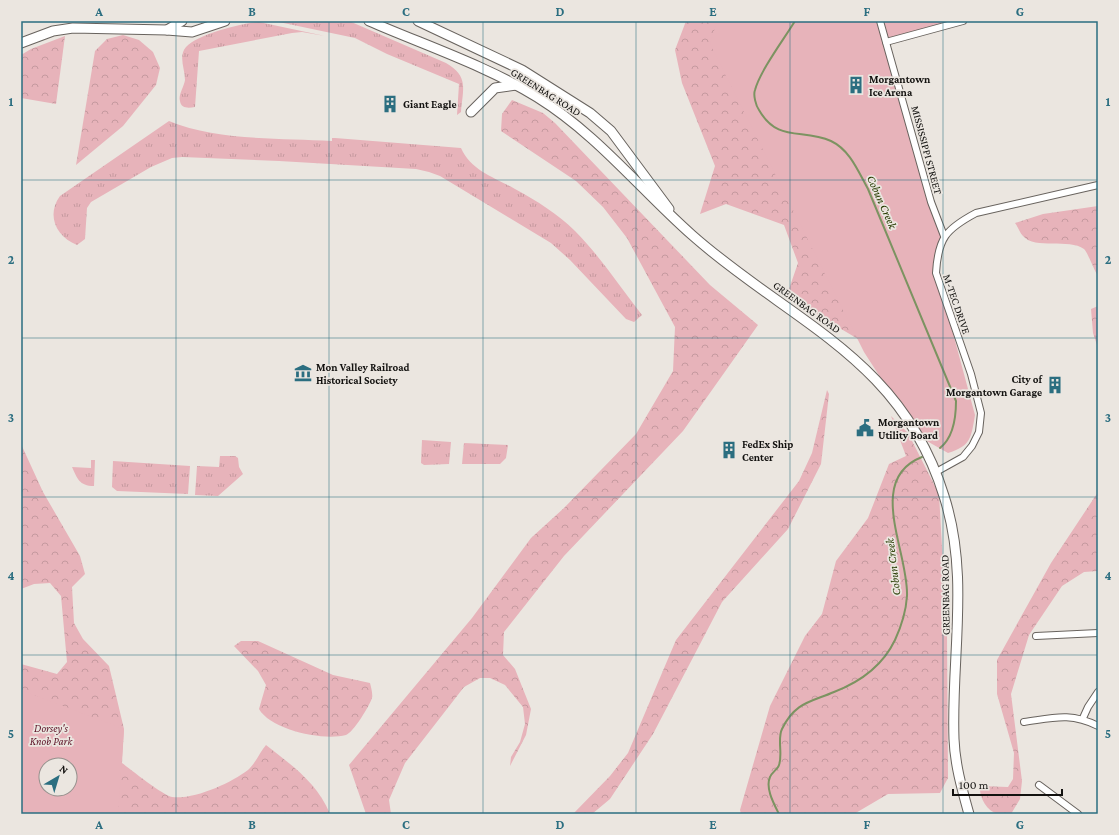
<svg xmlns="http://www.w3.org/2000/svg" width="1119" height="835" font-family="'Crimson Pro',serif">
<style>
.grass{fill:url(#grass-tufts)}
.forest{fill:url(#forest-crowns)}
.green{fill:#e7b3ba;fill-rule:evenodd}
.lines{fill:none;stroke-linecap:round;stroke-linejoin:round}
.stream{stroke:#7c9361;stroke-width:2}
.street-casing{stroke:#68635e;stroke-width:8}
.secondary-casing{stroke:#68635e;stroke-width:11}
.street{stroke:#fff;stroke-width:6}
.secondary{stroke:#fff;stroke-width:9}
.grid{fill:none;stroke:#2b6e80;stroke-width:1;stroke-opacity:0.55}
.labels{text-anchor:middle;stroke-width:3.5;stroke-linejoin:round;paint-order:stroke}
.poi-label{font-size:11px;font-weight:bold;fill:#131210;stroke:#ebe6e0;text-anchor:start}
.street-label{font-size:11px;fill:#131210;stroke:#ebe6e0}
.park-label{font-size:11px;font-style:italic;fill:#5d1327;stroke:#ebe6e0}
.water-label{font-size:12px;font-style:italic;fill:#263b00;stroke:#ebe6e0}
.neatline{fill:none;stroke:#2b6e80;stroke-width:1.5}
.grid-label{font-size:13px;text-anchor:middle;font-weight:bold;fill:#2b6e80}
</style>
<defs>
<pattern id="grass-tufts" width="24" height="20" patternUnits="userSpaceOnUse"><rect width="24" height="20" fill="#e7b3ba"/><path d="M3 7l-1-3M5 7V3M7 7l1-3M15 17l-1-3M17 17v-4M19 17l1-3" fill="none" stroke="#c5999f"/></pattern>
<pattern id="forest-crowns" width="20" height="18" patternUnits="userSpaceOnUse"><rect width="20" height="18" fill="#e7b3ba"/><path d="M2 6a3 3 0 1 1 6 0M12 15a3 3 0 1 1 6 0" fill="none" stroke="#c5999f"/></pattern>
</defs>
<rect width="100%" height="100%" fill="#ebe6e0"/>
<g class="grass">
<path d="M274,21H349L446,63C469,76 463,89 461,112L457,115L459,84L387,54L355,38Z"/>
<path d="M259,22L325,36L302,32L292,33L199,51L195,107C189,108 181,109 180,101C178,95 184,87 185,80C185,69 178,56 186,47C198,34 242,23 259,22Z"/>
<path d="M169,121C217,141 280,138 332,141V138H335L461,148C471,171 496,178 515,189C537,201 558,214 575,231C600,256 620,287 642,315L634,322L626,319L570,260L551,243L440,176L429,172L416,169L279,161L182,157L172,158L151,167L91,202L87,208L85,239L77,245C56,237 46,215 60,196Z"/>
<polygon points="422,440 451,442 449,464 424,465 421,463"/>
<polygon points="464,443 508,445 506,458 500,464 462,464"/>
<polygon points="220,456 235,456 238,458 239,467 243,474 218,496 195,495 197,466 219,467"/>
<path d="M91,460H95L94,486C79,486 77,478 72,467L91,468Z"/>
<polygon points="113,461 190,466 188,494 117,491 112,487"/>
</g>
<g class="forest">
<polygon points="686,21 830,21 858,339 821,317 788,292 798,263 784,225 726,204 700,214 715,166 682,83 675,50"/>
<polygon points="123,35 139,40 153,52 160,68 156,85 123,126 76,165 95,51 107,39"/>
<polygon points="65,36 56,104 21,98 21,55 31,49"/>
<polygon points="512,100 543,113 555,123 710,285 758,325 683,431 564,556 504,632 503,655 515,669 531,709 526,735 510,766 511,757 520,742 525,724 523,707 505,685 490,678 480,678 464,687 405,763 389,800 391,814 366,814 349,765 472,618 531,538 564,508 636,434 673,371 675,327 627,238 603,207 576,181 501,131 502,114"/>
<path d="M1098,206V276C1094,270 1087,251 1084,249C1069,238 1035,250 1023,236C1020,233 1018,227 1015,223L1043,214Z"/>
<polygon points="1098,306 1098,348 1093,333 1091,309"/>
<polygon points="827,390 829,394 821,464 788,529 722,602 653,734 610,799 592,814 573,814 610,776 628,753 676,640 799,481 812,453"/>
<polygon points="891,416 908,433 939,494 947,635 948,778 940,793 888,794 854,814 741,814 740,810 770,706 805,636 822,614 836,561 868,518 889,464 906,456"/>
<path d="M21,444L43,492L80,556L85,574L72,587L74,623L83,639L109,666L124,729L122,763C130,769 164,796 172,797C194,800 231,783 248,770C255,764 260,752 266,745C291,765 317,782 330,814H78L103,796L21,717V664L57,674L67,662L61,596L50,583L34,584L21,589Z"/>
<path d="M1098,492V571L1084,572L1062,586L1029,635L1011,694L1022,781L1020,799L1011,814C1007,814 1002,815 998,814C986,811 979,797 980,786L1008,787L1013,779L1014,753L997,694V660L1051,563Z"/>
<path d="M241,641H258L333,675L370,683C371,687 373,694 372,698C370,705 353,733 346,735C323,741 271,730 259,709L266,685L258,671L234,646Z"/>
</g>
<g class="green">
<path d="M717,21H963L887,42L944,236L937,261L940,285L975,415C971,438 971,446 948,453L918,436L864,352L710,44Z"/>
<path d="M21,690L124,729L118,814H21ZM46,765H70V789H46Z"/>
</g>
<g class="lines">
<g class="stream">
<path d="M795,21C784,39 760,71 755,90C753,95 756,106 759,110C778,143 802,128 831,141C850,150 858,171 868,189L956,401C956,417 954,437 940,448"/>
<path d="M779,814C774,804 765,788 770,777C772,772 778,769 779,765C783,754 777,739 782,729C795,702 811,702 834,692C860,682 883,665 895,640C901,627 906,611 907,596C909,553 865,479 922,457"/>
</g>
<g class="street-casing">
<g id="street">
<polyline points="880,21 931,202 944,236"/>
<polyline points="886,42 963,21"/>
<path d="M936,472L963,457L972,446L979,432L981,413L971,374L936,273C938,238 946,229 976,213L1098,185"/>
<polyline points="1036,636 1098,633"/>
<polyline points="1083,718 1088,707 1098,692"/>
<path d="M1024,722C1053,718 1070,712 1098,726"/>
<polyline points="1039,785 1078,814"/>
</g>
</g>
<g class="secondary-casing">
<g id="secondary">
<path d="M369,21C424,45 487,66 537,97C598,135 639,188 692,235C790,322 901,357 944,496C970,576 951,657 954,739C955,765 962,789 969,814"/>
<polyline points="418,21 522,70 590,113 611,131 669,209"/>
<polyline points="167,30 182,21"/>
<polyline points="21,43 53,31 73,28 167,30 192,32 225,21"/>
<polyline points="471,112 495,88 516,85"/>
</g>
</g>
<use href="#street" class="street"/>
<use href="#secondary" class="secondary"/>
</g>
<path class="grid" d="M176,21V814M329,21V814M483,21V814M636,21V814M790,21V814M943,21V814M21,180H1098M21,338H1098M21,497H1098M21,655H1098"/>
<defs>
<g id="building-bare" transform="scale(1.38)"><path d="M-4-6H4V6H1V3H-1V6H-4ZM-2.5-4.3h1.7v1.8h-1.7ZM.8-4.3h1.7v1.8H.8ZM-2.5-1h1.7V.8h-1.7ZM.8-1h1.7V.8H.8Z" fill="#2b6e80" stroke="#ebe6e0" stroke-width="2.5" paint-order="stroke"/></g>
<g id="museum-bare" transform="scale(1.38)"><path d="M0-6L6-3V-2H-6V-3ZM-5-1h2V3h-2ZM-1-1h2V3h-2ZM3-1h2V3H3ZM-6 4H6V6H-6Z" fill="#2b6e80" stroke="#ebe6e0" stroke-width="2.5" paint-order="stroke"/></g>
<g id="civic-bare" transform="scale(1.38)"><path d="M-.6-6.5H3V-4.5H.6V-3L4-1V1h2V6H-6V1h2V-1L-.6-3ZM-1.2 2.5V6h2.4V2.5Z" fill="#2b6e80" stroke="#ebe6e0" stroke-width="2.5" paint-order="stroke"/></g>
</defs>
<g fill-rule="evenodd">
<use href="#building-bare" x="856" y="85"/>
<use href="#building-bare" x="390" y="104"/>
<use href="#museum-bare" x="303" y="373"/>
<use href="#building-bare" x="1055" y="385"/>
<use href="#civic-bare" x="865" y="428"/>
<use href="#building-bare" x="729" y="450"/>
</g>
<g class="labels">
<g class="poi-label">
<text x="869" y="83">Morgantown<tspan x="869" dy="13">Ice Arena</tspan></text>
<text x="403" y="108">Giant Eagle</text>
<text x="316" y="371">Mon Valley Railroad<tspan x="316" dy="13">Historical Society</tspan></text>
<text x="1042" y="383" text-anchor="end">City of<tspan x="1042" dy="13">Morgantown Garage</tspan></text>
<text x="878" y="426">Morgantown<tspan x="878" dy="13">Utility Board</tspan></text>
<text x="742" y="448">FedEx Ship<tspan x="742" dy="13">Center</tspan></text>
</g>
<g class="street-label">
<text transform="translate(546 92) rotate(32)" y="4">GREENBAG ROAD</text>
<text transform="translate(927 150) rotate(75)" y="4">MISSISSIPPI STREET</text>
<text transform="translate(957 304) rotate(71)" y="4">M-TEC DRIVE</text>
<text transform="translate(807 307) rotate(36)" y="4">GREENBAG ROAD</text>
<text transform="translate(945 595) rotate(-91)" y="4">GREENBAG ROAD</text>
</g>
<g class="park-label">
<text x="51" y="732">Dorsey's<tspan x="51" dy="13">Knob Park</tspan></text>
</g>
<g class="water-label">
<text transform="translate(882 202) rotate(66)" y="4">Cobun Creek</text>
<text transform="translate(893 567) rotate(-97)" y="4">Cobun Creek</text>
</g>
</g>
<rect width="1119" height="835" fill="none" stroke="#ebe6e0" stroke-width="44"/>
<g transform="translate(58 777) rotate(38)"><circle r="19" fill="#ebe6e0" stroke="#95918d"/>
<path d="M0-3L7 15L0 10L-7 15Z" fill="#2b6e80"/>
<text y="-6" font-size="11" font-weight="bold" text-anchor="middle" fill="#131210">N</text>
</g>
<path d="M953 789v6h109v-6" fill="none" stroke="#131210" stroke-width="2"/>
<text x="959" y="789" font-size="12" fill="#131210" stroke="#ebe6e0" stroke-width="3" paint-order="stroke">100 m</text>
<rect x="22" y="22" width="1075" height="791" class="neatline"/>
<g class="grid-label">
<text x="99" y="16">A</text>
<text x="252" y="16">B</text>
<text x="406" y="16">C</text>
<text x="560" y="16">D</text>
<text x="713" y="16">E</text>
<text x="867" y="16">F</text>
<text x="1020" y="16">G</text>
<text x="11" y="106">1</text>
<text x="1108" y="106">1</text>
<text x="11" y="264">2</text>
<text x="1108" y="264">2</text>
<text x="11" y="422">3</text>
<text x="1108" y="422">3</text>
<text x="11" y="580">4</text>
<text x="1108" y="580">4</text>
<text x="11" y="738">5</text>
<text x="1108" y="738">5</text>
<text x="99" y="829">A</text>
<text x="252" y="829">B</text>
<text x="406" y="829">C</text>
<text x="560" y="829">D</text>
<text x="713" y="829">E</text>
<text x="867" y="829">F</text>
<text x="1020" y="829">G</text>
</g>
</svg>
